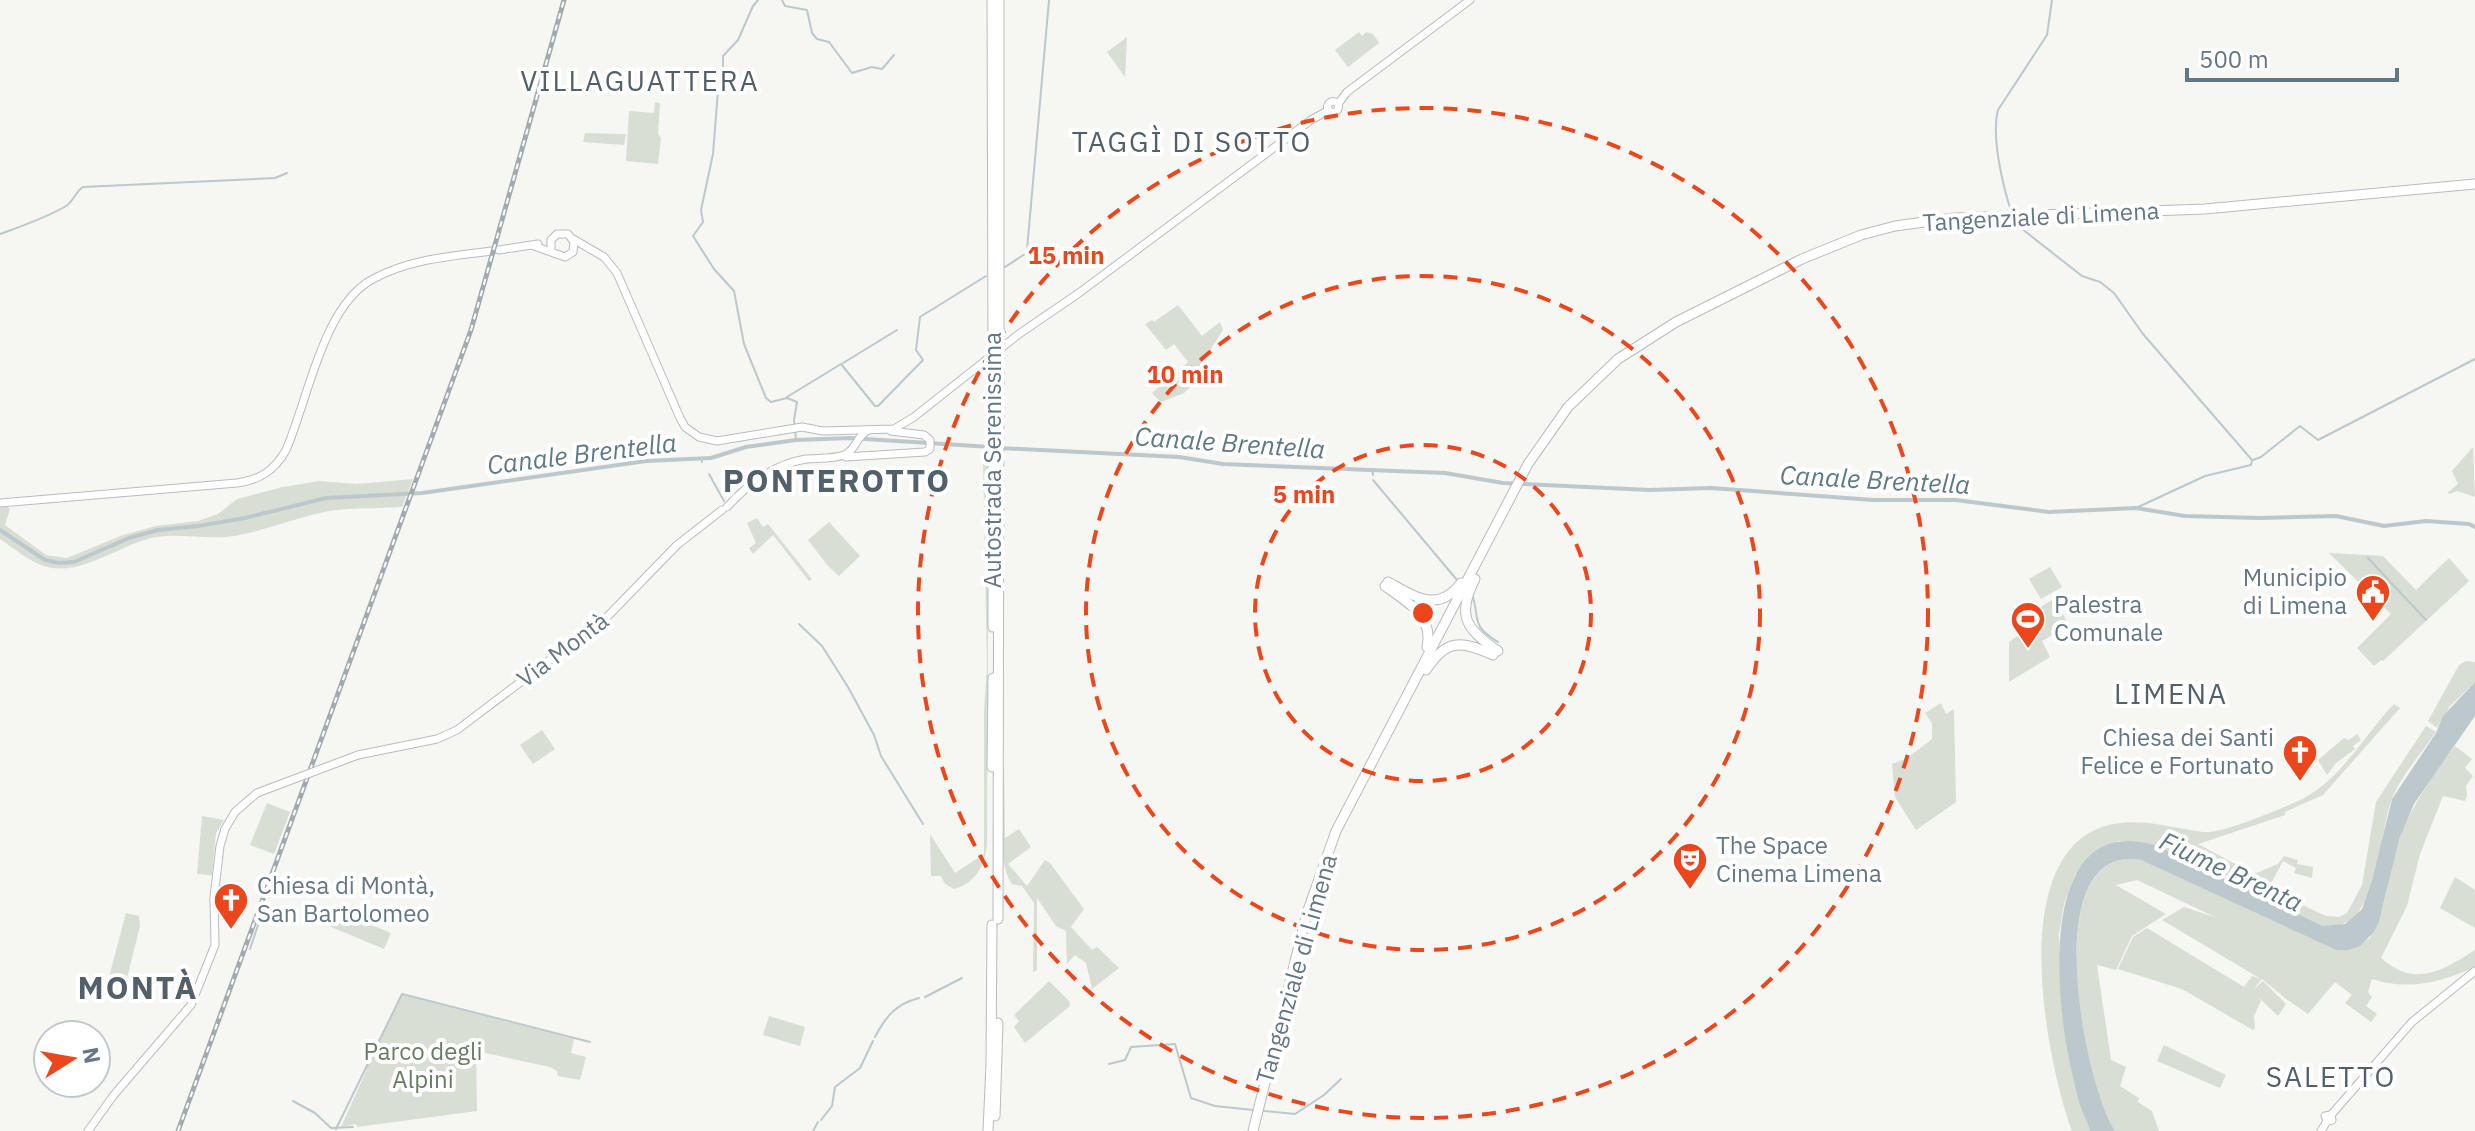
<svg xmlns="http://www.w3.org/2000/svg" width="2475" height="1131" font-family="'IBM Plex Sans',sans-serif">
<style>
.green{fill:#d8ded3}
.water{fill:#bcc8cc}
.lines{fill:none;stroke-linecap:round;stroke-linejoin:round}
.stream{stroke:#bcc8cc;stroke-width:2}
.canal{stroke:#bcc8cc;stroke-width:4}
.major-casing{stroke:#b8bcc0;stroke-width:9}
.highway-casing{stroke:#b8bbbe;stroke-width:11}
.major{stroke:#fff;stroke-width:7}
.highway{stroke:#fff;stroke-width:9}
.rail-casing{stroke:#a3aaaf;stroke-width:5}
.rail{stroke:#fff;stroke-width:2;stroke-dasharray:6;stroke-linecap:butt}
.major-bridge-casing{stroke:#b8bcc0;stroke-width:9;stroke-linecap:butt}
.highway-bridge-casing{stroke:#b8bbbe;stroke-width:11;stroke-linecap:butt}
.major-bridge{stroke:#fff;stroke-width:7}
.highway-bridge{stroke:#fff;stroke-width:9}
.ring{fill:none;stroke:#ec471c;stroke-width:4;stroke-dasharray:14 10}
.labels{text-anchor:middle;stroke-width:8;stroke-linejoin:round;paint-order:stroke}
.street-label{font-size:24px;fill:#647785;stroke:#fff}
.poi-label{font-size:24px;fill:#647785;stroke:#fff;text-anchor:start}
.park-label{font-size:24px;fill:#697c63;stroke:#fff}
.water-label{font-size:26px;font-style:italic;fill:#5f7a82;stroke:#fff}
.quarter-label{font-size:28px;letter-spacing:2px;fill:#52606a;stroke:#fff}
.district-label{font-size:32px;font-weight:bold;letter-spacing:2px;fill:#52606a;stroke:#fff}
.centre{fill:#ec471c;stroke:#fff;stroke-width:4}
.ring-label{font-size:24px;text-anchor:middle;font-weight:bold;fill:#ec471c;stroke:#fff;stroke-width:8;stroke-linejoin:round;paint-order:stroke}
</style>
<rect width="100%" height="100%" fill="#f6f6f3"/>
<g class="green">
<polygon points="1359,32 1362,36 1366,32 1373,34 1379,43 1348,67 1335,50"/>
<polygon points="1127,37 1125,77 1107,52"/>
<polygon points="655,102 660,103 658,134 661,138 658,164 626,161 629,111 654,113"/>
<polygon points="585,133 626,134 624,145 583,142"/>
<polygon points="1178,305 1202,336 1220,322 1223,330 1201,364 1194,383 1184,393 1161,402 1152,393 1188,362 1174,344 1166,350 1145,324 1152,320 1154,322"/>
<polygon points="2473,447 2475,497 2457,491 2449,494 2448,492 2458,484 2452,471"/>
<path d="M983,457H989L987,844C985,865 976,883 954,889L945,884L941,876H931L930,834L955,873L984,854V710L987,667Z"/>
<path d="M413,479L402,507C379,509 353,507 329,511C298,517 267,530 235,536C208,540 181,533 156,537C123,543 86,573 53,568C34,566 15,549 0,539V506L5,505L10,509L5,525L46,555L67,558L123,535L156,526L198,521L218,514L237,499L283,487L319,481L357,484Z"/>
<polygon points="757,518 763,527 768,524 812,579 809,581 773,535 753,554 749,548 756,543 747,523"/>
<polygon points="829,522 860,556 839,576 828,566 808,540"/>
<polygon points="2329,553 2383,556 2416,590 2449,558 2469,581 2383,661 2381,660 2374,666 2357,648 2391,614"/>
<polygon points="2050,567 2062,587 2041,599 2029,579"/>
<polygon points="2054,599 2069,625 2042,641 2050,657 2009,682 2009,642 2020,634 2010,625"/>
<polygon points="2466,661 2475,662 2475,682 2450,706 2437,728 2428,721 2459,665"/>
<polygon points="1941,703 1946,714 1954,709 1956,802 1916,830 1895,797 1892,764 1906,759 1932,739 1932,723 1925,713"/>
<path d="M2394,704L2400,708L2323,795L2285,812V815L2198,844L2254,874L2278,864L2284,856L2298,860L2297,864L2313,867L2312,878L2294,873L2296,868L2283,861L2268,889L2326,916L2339,917L2347,913L2362,885L2376,802L2426,726L2436,732C2421,754 2400,777 2391,801C2378,838 2379,934 2323,926L2158,846L2136,841H2118L2075,874L2064,904L2059,934L2060,982L2068,1053L2079,1101L2090,1131H2072C2046,1060 2003,846 2113,824C2142,818 2174,828 2203,832C2222,834 2277,810 2296,802C2340,783 2362,737 2394,704Z"/>
<polygon points="542,730 555,749 533,764 520,745"/>
<polygon points="2357,734 2361,740 2353,746 2355,749 2336,763 2327,775 2318,760 2344,738 2349,740"/>
<path d="M2455,746L2472,759L2465,768L2473,776L2466,786L2467,796L2465,801L2443,796L2420,854L2407,906L2381,958C2415,988 2442,971 2475,950V967C2442,982 2408,991 2372,979L2368,992L2372,997L2366,1006L2377,1014L2371,1022L2345,1003L2352,995L2335,982L2308,1014L2286,999L2262,979L2252,991L2263,981L2286,1004L2278,1016L2257,996L2261,1001L2254,1016L2255,1029L2253,1030L2182,989L2118,969L2133,937L2147,928L2244,987L2252,976L2261,979L2162,920L2184,907L2215,917L2137,880L2116,885L2166,914L2132,936L2116,970L2097,965L2111,1060L2126,1067L2120,1086L2139,1098L2138,1102L2152,1111L2159,1131H2115C2083,1086 2037,842 2141,860L2336,950L2369,939C2387,913 2388,873 2398,843C2411,806 2432,777 2455,746Z"/>
<path d="M1002,767H1004L1005,838L1019,829L1031,847L1008,864L1027,886L1045,860L1050,863L1084,909L1071,927L1092,950L1097,947L1119,968L1092,989L1086,963L1075,955L1067,964L1066,931L1056,926L1037,898V970L1033,972L1034,903L1022,886L1012,884C996,862 1002,795 1002,767Z"/>
<polygon points="267,803 290,812 274,854 250,845"/>
<polygon points="202,816 224,820 216,833 212,875 197,874"/>
<polygon points="2455,877 2475,890 2475,928 2440,908"/>
<polygon points="330,908 391,933 384,949 324,924"/>
<polygon points="126,913 139,916 140,926 125,986 108,981"/>
<polygon points="1049,981 1069,1001 1070,1006 1025,1043 1014,1027 1019,1021 1014,1015"/>
<polygon points="402,995 574,1039 571,1053 586,1057 580,1080 558,1076 557,1071 550,1067 476,1051 477,1111 357,1127 356,1124 341,1127 367,1069 365,1067"/>
<polygon points="769,1016 805,1027 800,1046 763,1035"/>
<polygon points="2164,1045 2226,1075 2220,1088 2157,1061"/>
</g>
<path class="water" d="M2475,682V716L2414,804L2399,840L2379,922L2373,933L2360,946L2349,950H2336L2141,860C2036,842 2084,1085 2115,1131H2090C2087,1121 2082,1112 2079,1102C2075,1086 2071,1070 2068,1054C2055,986 2040,809 2158,846L2323,926L2345,924L2362,909L2372,881L2392,799L2436,733L2443,716Z"/>
<g class="lines">
<g class="stream">
<polyline points="758,0 753,6 738,40 723,56 723,74 718,90 713,154 701,210 703,222 693,236 714,269 734,291 744,344 766,398 771,402 787,398 797,402 794,420 796,440"/>
<polyline points="782,0 785,6 807,10 812,33 817,39 829,42 852,73 872,67 882,69 894,55"/>
<path d="M2012,214C2003,187 1991,137 1998,110L2047,35L2052,0"/>
<polyline points="2014,220 2017,225 2082,276 2100,282 2114,293 2143,334 2252,460 2251,465 2205,476 2136,508"/>
<path d="M0,234C22,226 46,218 66,206C74,201 75,192 83,187L275,178L287,173"/>
<polyline points="1005,267 1025,254 1027,250 1049,0"/>
<polyline points="843,363 897,330"/>
<polyline points="787,397 841,364 875,406 878,406 923,360 916,350 920,317 986,276"/>
<polyline points="701,458 702,462"/>
<polyline points="2253,460 2261,457 2300,426 2318,440 2475,359"/>
<polyline points="1372,469 1373,475"/>
<polyline points="709,474 724,501"/>
<polyline points="1373,480 1457,580"/>
<polyline points="2368,558 2426,620"/>
<path d="M1473,597C1480,622 1471,625 1498,642"/>
<polyline points="799,624 822,646 848,687 874,735 881,756 923,824"/>
<polyline points="250,949 258,925 271,914"/>
<polyline points="925,997 962,978"/>
<path d="M875,1037C886,1016 896,1004 919,998"/>
<polyline points="1109,1064 1125,1060 1131,1047 1175,1044 1191,1098 1215,1106 1253,1110"/>
<polyline points="293,1101 315,1113 331,1128 353,1127"/>
<polyline points="1264,1111 1295,1114 1324,1095 1341,1079"/>
<polyline points="821,1120 832,1106 835,1087 860,1068 873,1041"/>
<polyline points="336,1129 402,994 590,1042"/>
<polyline points="813,1131 818,1122"/>
</g>
<g class="canal">
<polyline points="1000,448 1179,457 1223,464 1445,473 1503,483 1649,490 1711,488 1873,500 1956,500 2049,512 2136,508 2185,516 2259,518 2336,516 2384,526 2426,521 2469,524 2475,527"/>
<polyline points="0,530 45,560 59,563 74,562 129,538 158,530 198,526 245,518 326,498 422,493 646,461 711,458 746,447 796,440 850,438 991,447"/>
</g>
<g class="major-casing">
<g id="major">
<circle cx="1333" cy="107" r="5.5"/>
<polyline points="1338,104 1347,92 1470,0"/>
<polyline points="573,239 604,257 617,273 680,418 685,427 699,437 717,441 802,427 823,431 894,429 914,417 1019,334 1079,293 1311,120 1329,110"/>
<polyline points="534,246 565,257 573,252 574,242 568,234 557,234 551,240 551,250"/>
<polyline points="499,250 538,244"/>
<polyline points="846,457 925,452 930,449 930,440 924,435 891,431"/>
<path d="M0,503L237,483C260,480 275,470 286,450C308,400 323,305 373,279C409,259 452,256 492,251"/>
<path d="M727,507C748,484 775,464 806,459C818,458 833,459 844,455C857,450 856,435 869,430"/>
<polyline points="358,755 437,739 457,730 608,616 677,545 722,510"/>
<polygon points="216,895 221,898 218,902 214,900"/>
<polyline points="214,897 220,846 225,829"/>
<polyline points="2331,1115 2412,1022 2475,971"/>
<polyline points="88,1131 113,1096 191,1005 215,945 214,900"/>
<polyline points="2321,1131 2327,1121 2332,1120 2331,1115 2325,1116 2327,1121"/>
</g>
</g>
<g class="highway-casing">
<g id="highway">
<polyline points="992,0 993,347"/>
<polyline points="999,0 999,341"/>
<polyline points="993,366 993,627"/>
<path d="M1475,579C1456,616 1466,629 1498,651"/>
<path d="M1388,582C1414,596 1438,614 1461,583"/>
<path d="M1385,586C1407,602 1434,616 1427,647"/>
<path d="M1426,670C1446,639 1461,640 1493,655"/>
<polyline points="992,767 993,678"/>
<polyline points="998,919 999,358"/>
<polyline points="995,1116 998,1023"/>
<polyline points="988,1131 991,1064 992,925"/>
<polyline points="1253,1131 1307,913 1336,831 1528,464 1568,407 1618,359 1676,322 1802,259 1861,235 1895,226 1954,218 2205,209 2475,184"/>
</g>
</g>
<use href="#major" class="major"/>
<use href="#highway" class="highway"/>
<g class="rail-casing">
<polyline id="rail" points="178,1131 471,330 564,0"/>
</g>
<use href="#rail" class="rail"/>
<g class="major-bridge-casing">
<polyline id="major-bridge" points="225,829 235,812 257,793 358,755"/>
</g>
<g class="highway-bridge-casing">
<g id="highway-bridge">
<polyline points="999,341 999,358"/>
<polyline points="993,347 993,366"/>
</g>
</g>
<use href="#major-bridge" class="major-bridge"/>
<use href="#highway-bridge" class="highway-bridge"/>
</g>
<g class="ring">
<circle cx="1423" cy="613" r="168"/>
<circle cx="1423" cy="613" r="337"/>
<circle cx="1423" cy="613" r="505"/>
</g>
<defs>
<g id="civic-pin" transform="scale(1.8)"><path d="M0 17L-7.5 6A9.5 9.5 0 1 1 7.5 6Z" fill="#ec471c" stroke="#fff"/><path d="M-.6-6.5H3V-4.5H.6V-3L4-1V1h2V6H-6V1h2V-1L-.6-3ZM-1.2 2.5V6h2.4V2.5Z" fill="#fff"/></g>
<g id="stadium-pin" transform="scale(1.8)"><path d="M0 17L-7.5 6A9.5 9.5 0 1 1 7.5 6Z" fill="#ec471c" stroke="#fff"/><path d="M0-5a6.5 5 0 1 0 0 10a6.5 5 0 1 0 0-10ZM-3.5-1.8h7v3.6h-7Z" fill="#fff"/></g>
<g id="church-pin" transform="scale(1.8)"><path d="M0 17L-7.5 6A9.5 9.5 0 1 1 7.5 6Z" fill="#ec471c" stroke="#fff"/><path d="M-1.2-6h2.4v3.5h3.3v2.4h-3.3V6h-2.4V-.1h-3.3v-2.4h3.3Z" fill="#fff"/></g>
<g id="theatre-pin" transform="scale(1.8)"><path d="M0 17L-7.5 6A9.5 9.5 0 1 1 7.5 6Z" fill="#ec471c" stroke="#fff"/><path d="M-5-5.5Q0-4 5-5.5V0Q5 5 0 6Q-5 5-5 0ZM-3.3-2.5H-1v1.5H-3.3ZM1-2.5H3.3v1.5H1ZM-2.8 1Q0 5.5 2.8 1Z" fill="#fff"/></g>
</defs>
<g fill-rule="evenodd">
<use href="#civic-pin" x="2373" y="592"/>
<use href="#stadium-pin" x="2028" y="619"/>
<use href="#church-pin" x="2300" y="752"/>
<use href="#theatre-pin" x="1690" y="860"/>
<use href="#church-pin" x="231" y="900"/>
</g>
<g class="labels">
<g class="street-label">
<text transform="translate(2041 217) rotate(-3)" y="8">Tangenziale di Limena</text>
<text transform="translate(993 460) rotate(-90)" y="8">Autostrada Serenissima</text>
<text transform="translate(563 650) rotate(-37)" y="8">Via Montà</text>
<text transform="translate(1297 969) rotate(-74)" y="8">Tangenziale di Limena</text>
</g>
<g class="poi-label">
<text x="2347" y="586" text-anchor="end">Municipio<tspan x="2347" dy="28">di Limena</tspan></text>
<text x="2054" y="613">Palestra<tspan x="2054" dy="28">Comunale</tspan></text>
<text x="2274" y="746" text-anchor="end">Chiesa dei Santi<tspan x="2274" dy="28">Felice e Fortunato</tspan></text>
<text x="1716" y="854">The Space<tspan x="1716" dy="28">Cinema Limena</tspan></text>
<text x="257" y="894">Chiesa di Montà,<tspan x="257" dy="28">San Bartolomeo</tspan></text>
</g>
<g class="park-label">
<text x="423" y="1060">Parco degli<tspan x="423" dy="28">Alpini</tspan></text>
</g>
<g class="water-label">
<text transform="translate(1230 443) rotate(4)" y="9">Canale Brentella</text>
<text transform="translate(582 454) rotate(-7)" y="9">Canale Brentella</text>
<text transform="translate(1875 480) rotate(3)" y="9">Canale Brentella</text>
<text transform="translate(2231 872) rotate(25)" y="9">Fiume Brenta</text>
</g>
<g class="quarter-label">
<text x="640" y="91">VILLAGUATTERA</text>
<text x="1192" y="152">TAGGÌ DI SOTTO</text>
<text x="2171" y="704">LIMENA</text>
<text x="2331" y="1087">SALETTO</text>
</g>
<g class="district-label">
<text x="837" y="492">PONTEROTTO</text>
<text x="138" y="999">MONTÀ</text>
</g>
</g>
<circle cx="1423" cy="613" r="12" class="centre"/>
<g class="ring-label">
<text x="1066" y="264">15 min</text>
<text x="1185" y="383">10 min</text>
<text x="1304" y="503">5 min</text>
</g>
<g transform="translate(72 1059) rotate(79)"><circle r="38" fill="#ffffff" stroke="#c1c9ce" stroke-width="2"/>
<path d="M0-6L14 30L0 20L-14 30Z" fill="#ec471c"/>
<text y="-12" font-size="22" font-weight="bold" text-anchor="middle" fill="#647785">N</text>
</g>
<path d="M2187 68v12h210v-12" fill="none" stroke="#647785" stroke-width="4"/>
<text x="2199" y="68" font-size="24" fill="#647785" stroke="#ffffff" stroke-width="6" paint-order="stroke">500 m</text>
</svg>
